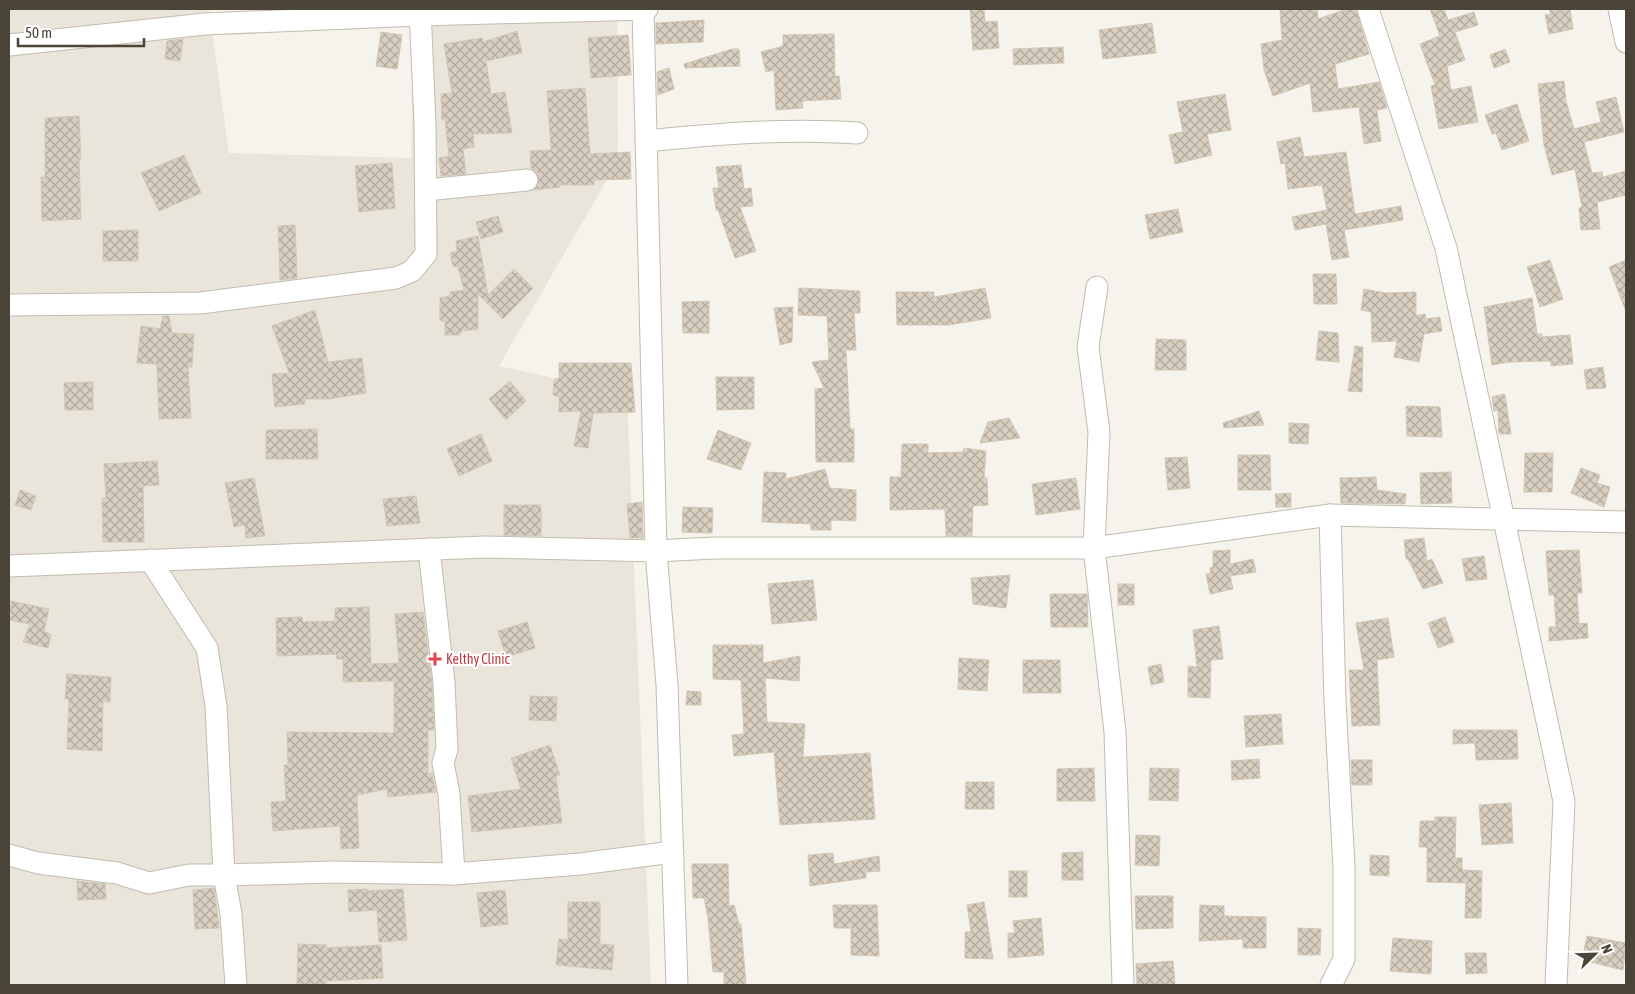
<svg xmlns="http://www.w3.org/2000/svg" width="1635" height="994" font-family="'Asap Condensed',sans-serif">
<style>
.residential{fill:#eae5da}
.building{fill:url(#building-cross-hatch);stroke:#d3c7b4}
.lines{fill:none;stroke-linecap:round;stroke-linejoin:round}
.minor-casing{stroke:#c2bbae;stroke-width:23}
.minor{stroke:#fff;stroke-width:21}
.health-dot{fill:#e0444e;stroke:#fff;stroke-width:2}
.labels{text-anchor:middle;stroke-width:4.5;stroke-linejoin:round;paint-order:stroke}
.health-label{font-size:14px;fill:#be3a42;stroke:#fff;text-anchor:start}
</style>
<defs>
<pattern id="building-cross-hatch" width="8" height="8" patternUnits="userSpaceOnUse" patternTransform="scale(1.25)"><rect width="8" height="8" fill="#d8cfc1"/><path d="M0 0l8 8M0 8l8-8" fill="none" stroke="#b1aa9e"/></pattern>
</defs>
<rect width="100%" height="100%" fill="#f6f3ec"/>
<polygon class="residential" points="9,9 209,9 229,153 411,158 414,9 617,9 618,161 499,366 627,394 651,985 9,985"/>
<g class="building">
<polygon points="970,9 984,9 985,22 997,21 999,48 973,50"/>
<polygon points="1280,9 1317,9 1318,19 1347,9 1356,9 1369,54 1335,64 1338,89 1379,82 1387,108 1377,110 1381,141 1364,144 1359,107 1313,112 1310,83 1273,96 1264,70 1261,44 1282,40"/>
<polygon points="1430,9 1444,9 1448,20 1474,12 1478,25 1455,32 1465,60 1447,66 1451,90 1471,86 1478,122 1439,129 1431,86 1435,85 1420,44 1440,36"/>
<polygon points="1549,9 1570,9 1573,29 1549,34 1545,15 1551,14"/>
<polygon points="704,20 703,42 656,44 656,23"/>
<polygon points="1152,23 1156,53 1103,59 1099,30"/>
<polygon points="517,31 522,53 486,61 491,94 505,92 512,133 473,134 474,147 463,149 466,174 441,176 439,158 449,156 445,120 442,120 441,94 452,93 444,44 482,38 483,42"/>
<polygon points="381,32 402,35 397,69 376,66"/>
<polygon points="834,34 835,76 839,76 841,99 802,101 803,108 776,110 774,70 766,72 761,52 783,46 783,35"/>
<polygon points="628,35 631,75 591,78 588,38"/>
<polygon points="183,39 180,61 165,59 167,41"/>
<polygon points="1063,47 1064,63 1014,65 1013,49"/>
<polygon points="732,49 739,49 740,66 685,68 684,64"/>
<polygon points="1505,49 1510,62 1494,68 1490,55"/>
<polygon points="669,68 674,89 658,95 657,72"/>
<polygon points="1564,81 1566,101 1574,129 1601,122 1596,102 1616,97 1624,132 1584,142 1592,173 1602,172 1603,177 1626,171 1626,195 1597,202 1600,229 1581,230 1579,208 1582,207 1575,169 1552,175 1544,145 1538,84"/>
<polygon points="585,88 590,154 630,152 631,179 594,180 594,185 559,185 560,187 534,190 539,179 537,172 531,168 530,151 551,150 547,91"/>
<polygon points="1225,94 1231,130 1207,134 1212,155 1175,164 1169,135 1183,132 1177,102"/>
<polygon points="1517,104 1529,141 1502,150 1496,133 1492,134 1485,115"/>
<polygon points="79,116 81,159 79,159 81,219 42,221 41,177 45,177 45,118"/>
<polygon points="1300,137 1304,157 1346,152 1355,214 1401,206 1403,220 1344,230 1349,257 1332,260 1326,224 1295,230 1292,217 1327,210 1322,185 1288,189 1285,163 1281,164 1277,142"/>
<polygon points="184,155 201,193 159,211 141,173"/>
<polygon points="392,163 395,208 359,212 355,166"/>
<polygon points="741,165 744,189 751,188 753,206 740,207 756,251 735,258 718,210 716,210 713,188 719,188 716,167"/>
<polygon points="1178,209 1183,232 1150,239 1145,215"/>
<polygon points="498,216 503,232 481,239 476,222"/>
<polygon points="295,225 297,278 280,280 278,226"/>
<polygon points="138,230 138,261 103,261 103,231"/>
<polygon points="478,236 488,295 514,269 533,288 503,319 478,294 478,329 461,331 460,335 445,335 445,322 440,320 440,298 450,296 450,292 464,290 458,267 453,266 450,253 457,251 456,241"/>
<polygon points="1550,260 1563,299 1540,307 1527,267"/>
<polygon points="1626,260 1626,309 1625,309 1609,267"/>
<polygon points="1313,274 1336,274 1337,304 1314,304"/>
<polygon points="799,288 860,291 860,313 854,313 856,350 846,350 850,429 854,429 854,462 816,462 815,389 824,388 812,362 829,360 827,316 798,315"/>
<polygon points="985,288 991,318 949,325 897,325 896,292 934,292 934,297"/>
<polygon points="1364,289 1385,293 1416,292 1416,316 1425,314 1426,319 1440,317 1442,331 1424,334 1419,362 1394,357 1397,341 1372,342 1371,312 1361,310"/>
<polygon points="1532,298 1537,334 1542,334 1542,337 1570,335 1573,364 1551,366 1551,361 1510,362 1492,365 1484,307"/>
<polygon points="709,301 709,333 683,333 682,302"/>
<polygon points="793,307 792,342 780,345 774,308"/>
<polygon points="315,310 328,362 362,358 366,393 329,399 305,399 305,404 275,407 272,374 289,373 272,326"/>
<polygon points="163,316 169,316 172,333 194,334 192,367 188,367 191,418 159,419 157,364 137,363 141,326 160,329"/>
<polygon points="1319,331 1338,333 1339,362 1316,360"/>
<polygon points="1156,339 1186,340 1186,370 1155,370"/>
<polygon points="1355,346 1363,347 1362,392 1348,391"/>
<polygon points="559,363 631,363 635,412 593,413 588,448 574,446 581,411 559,412 559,397 553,395 554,380 559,378"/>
<polygon points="1603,367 1606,388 1587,389 1584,370"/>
<polygon points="716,377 754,377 754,409 717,410"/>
<polygon points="510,381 526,401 506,420 489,399"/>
<polygon points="93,382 93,410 65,410 64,383"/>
<polygon points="1504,394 1505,395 1511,434 1499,434 1498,410 1494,411 1492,397"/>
<polygon points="1406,406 1440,407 1442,437 1407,436"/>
<polygon points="1259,411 1264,425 1224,428 1223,423"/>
<polygon points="1009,418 1020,438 980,443 988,422"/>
<polygon points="1289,423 1309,424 1308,444 1289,443"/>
<polygon points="317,429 318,459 266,459 266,430"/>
<polygon points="718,430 751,443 741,470 707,459"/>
<polygon points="481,434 492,461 459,476 447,449"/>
<polygon points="902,444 928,444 928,453 963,452 964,448 986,451 984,478 987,478 988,505 973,506 972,536 946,536 945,509 890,510 890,477 901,477"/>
<polygon points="1525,453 1553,453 1552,492 1524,492"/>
<polygon points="1238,455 1270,455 1271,490 1238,490"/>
<polygon points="1187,457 1190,488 1168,490 1165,458"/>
<polygon points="157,461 159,485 143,486 144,542 103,542 102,498 106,498 104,464"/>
<polygon points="1581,468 1600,475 1597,483 1610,487 1604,507 1571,493"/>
<polygon points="825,469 830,488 856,490 856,521 831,520 831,530 811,530 811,524 762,522 764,472 786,473 786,479"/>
<polygon points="1451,472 1452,503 1421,504 1420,473"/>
<polygon points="1376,477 1377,490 1406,494 1405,504 1341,503 1340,478"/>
<polygon points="254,478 265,536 246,538 245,525 234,527 225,483"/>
<polygon points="1076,478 1080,509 1036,515 1032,484"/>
<polygon points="20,490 36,496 31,510 15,505"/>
<polygon points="1291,493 1291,507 1276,507 1275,494"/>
<polygon points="416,496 420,523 387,526 383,499"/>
<polygon points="642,502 643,538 630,538 627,504"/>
<polygon points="504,505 541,505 541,536 504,535"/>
<polygon points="683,507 713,508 712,533 682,532"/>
<polygon points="1424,538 1427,561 1432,559 1443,583 1423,589 1408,559 1406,559 1404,540"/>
<polygon points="1230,550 1230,564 1253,559 1256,572 1230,576 1233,589 1210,594 1206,574 1211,573 1210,568 1213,567 1213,551"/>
<polygon points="1579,550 1582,593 1577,593 1579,624 1587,623 1588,638 1549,641 1549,627 1556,627 1554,595 1549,595 1546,551"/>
<polygon points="1484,556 1487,579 1466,581 1462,559"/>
<polygon points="1010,575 1006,608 973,604 971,578"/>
<polygon points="813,580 817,620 772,624 768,584"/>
<rect x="1118" y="584" width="16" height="21"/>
<polygon points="1050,594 1087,594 1088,627 1051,627"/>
<polygon points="11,601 49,609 44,631 51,635 48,648 23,642 30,624 9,620"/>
<polygon points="369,607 371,664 399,663 395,614 423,612 432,684 434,730 428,730 428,774 432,773 436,792 388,797 387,789 357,795 359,848 341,849 340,826 273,831 271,802 286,801 284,765 288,765 287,732 394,733 394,681 343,682 343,659 337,659 336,654 277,656 276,618 302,617 303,622 335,621 335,608"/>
<polygon points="1445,617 1454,642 1438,648 1428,623"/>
<polygon points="1388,618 1394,657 1377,660 1380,725 1352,726 1349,670 1364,670 1356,623"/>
<polygon points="527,622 535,648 506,657 498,631"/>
<polygon points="1219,626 1223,659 1211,660 1210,698 1188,697 1188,666 1197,667 1193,630"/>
<polygon points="713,645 763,645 763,663 800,656 799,681 765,678 767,722 805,724 803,757 870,753 875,819 780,825 774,752 734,756 732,735 744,734 741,680 713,679"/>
<polygon points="959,658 989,660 987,691 958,689"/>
<polygon points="1023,660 1060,660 1061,693 1023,693"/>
<polygon points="1161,664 1164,682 1151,685 1148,667"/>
<polygon points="67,674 111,677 110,702 103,701 102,751 67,749 69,699 65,699"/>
<polygon points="687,691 701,692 701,705 686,705"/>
<polygon points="530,696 557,697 556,721 529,720"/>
<polygon points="1281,714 1283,744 1246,747 1244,716"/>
<polygon points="1453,730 1517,730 1518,759 1476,760 1475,743 1453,744"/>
<polygon points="550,745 560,775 556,776 562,823 472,832 468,796 521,789 511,758"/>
<polygon points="1259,759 1260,778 1232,780 1231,761"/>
<polygon points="1351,760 1372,760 1372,785 1352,785"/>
<polygon points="1094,768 1095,801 1057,801 1057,769"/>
<polygon points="1150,768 1179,769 1178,801 1149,800"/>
<polygon points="966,782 994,782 994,809 965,809"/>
<polygon points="1511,803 1513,843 1482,845 1479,805"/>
<polygon points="1435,817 1456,817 1455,858 1462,858 1462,870 1482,871 1481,918 1465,918 1466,883 1427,882 1427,847 1419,847 1420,821 1435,821"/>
<polygon points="1136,835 1160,836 1159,866 1135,865"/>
<polygon points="1083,852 1083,880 1062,880 1062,853"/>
<polygon points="833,853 834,864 879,856 880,871 866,872 866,878 810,886 808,855"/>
<polygon points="1370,855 1389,856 1389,876 1370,875"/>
<polygon points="692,864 728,864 729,906 734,905 739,924 741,924 746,985 724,985 724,972 713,972 708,918 704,898 693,898"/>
<rect x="1009" y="871" width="18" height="26"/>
<polygon points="77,881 105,884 106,899 78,900"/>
<polygon points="214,888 219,928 195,929 193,890"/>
<polygon points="367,889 368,891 403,889 407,940 379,942 377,910 349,912 348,890"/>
<polygon points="505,890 508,924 481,927 477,893"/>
<polygon points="1135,896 1173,896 1173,928 1136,929"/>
<polygon points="568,902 600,902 600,944 614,945 612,970 556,965 559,939 568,940"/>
<polygon points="984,902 993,959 965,958 965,932 971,932 967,905"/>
<polygon points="833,905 877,905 879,956 851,955 851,928 834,928"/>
<polygon points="1200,905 1224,906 1224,916 1266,917 1266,948 1243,948 1243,939 1199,941"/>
<polygon points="1041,918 1044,955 1008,958 1008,933 1015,933 1013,921"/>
<polygon points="1298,928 1321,929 1320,955 1298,955"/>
<polygon points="1587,936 1626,943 1623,970 1582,960"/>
<polygon points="1393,938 1432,941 1431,974 1390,971"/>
<polygon points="298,944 326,945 326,948 381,945 383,978 326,981 326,984 297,984"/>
<polygon points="1465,953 1486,953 1487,973 1466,974"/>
<polygon points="1173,961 1175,985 1137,985 1136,964"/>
</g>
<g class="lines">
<g class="minor-casing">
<g id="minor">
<polyline points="643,9 656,551 667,685 677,985"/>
<polyline points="1368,9 1446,248 1564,801 1556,985"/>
<polyline points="1619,9 1626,42"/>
<polyline points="9,45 205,24 420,15 647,9"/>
<path d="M646,141C716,134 786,128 857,133"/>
<polyline points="426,190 527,180"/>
<polyline points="1097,287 1088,347 1099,432 1094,548 1115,732 1123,985"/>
<polyline points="9,305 200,303 396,278 412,271 426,254 425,123 420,9"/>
<polyline points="1330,515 1335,702 1344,867 1344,959 1331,985"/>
<polyline points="429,549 444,683 447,749 443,763 449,794 454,874"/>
<polyline points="150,560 207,648 216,706 224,875 333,872 454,874 580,864 673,852"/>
<polyline points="9,566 485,547 656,551 715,548 1094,548 1330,515 1626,522"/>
<polyline points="9,855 38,863 117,873 149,883 189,875 224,875 231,914 236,985"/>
</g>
</g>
<use href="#minor" class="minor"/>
</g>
<path class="health-dot" d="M432.5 651.5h5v5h5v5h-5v5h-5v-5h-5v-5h5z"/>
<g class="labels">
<g class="health-label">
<text x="446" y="664">Kelthy Clinic</text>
</g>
</g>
<rect width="1635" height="994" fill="none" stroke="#4b4439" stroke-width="20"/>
<g transform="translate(1595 954) rotate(67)" stroke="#ffffff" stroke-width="4" paint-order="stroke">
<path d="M0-4L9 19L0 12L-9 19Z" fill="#4b4439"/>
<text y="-8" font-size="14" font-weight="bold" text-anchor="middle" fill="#4b4439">N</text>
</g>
<path d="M18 38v8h126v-8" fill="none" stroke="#4b4439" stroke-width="2.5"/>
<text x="25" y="38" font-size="15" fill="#4b4439" stroke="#ffffff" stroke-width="4" paint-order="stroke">50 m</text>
</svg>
